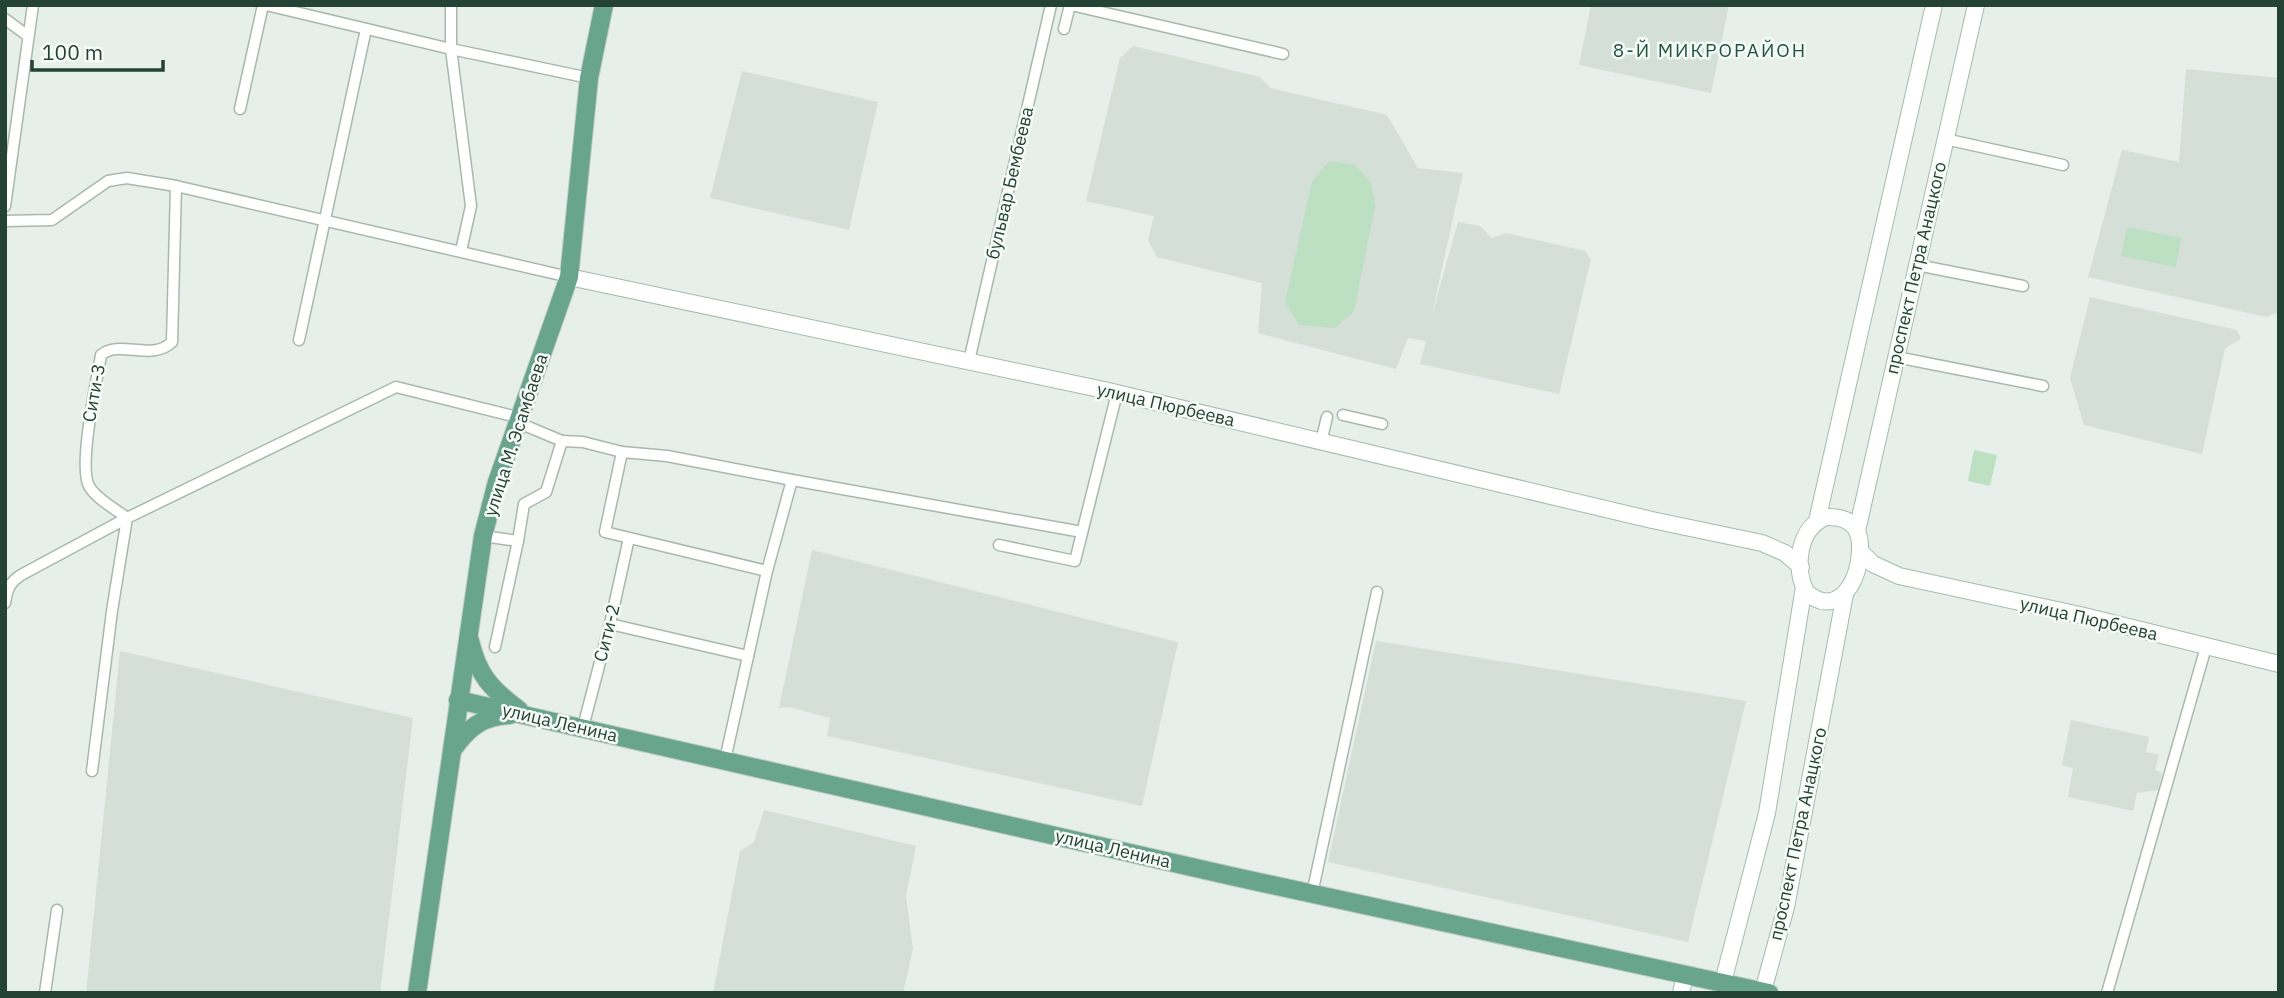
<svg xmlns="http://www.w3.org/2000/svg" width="2284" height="998" font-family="'IBM Plex Sans',sans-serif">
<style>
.built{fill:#d4dfd8}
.green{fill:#bee0c2}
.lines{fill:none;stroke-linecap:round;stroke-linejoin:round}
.street-casing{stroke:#a8b8af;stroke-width:13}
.secondary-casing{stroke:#a4bbaf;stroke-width:18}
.primary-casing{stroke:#c2cac6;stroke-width:20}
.street{stroke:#fff;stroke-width:10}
.secondary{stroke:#fff;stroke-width:16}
.primary{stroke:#69a58c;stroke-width:18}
.labels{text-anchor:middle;stroke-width:5;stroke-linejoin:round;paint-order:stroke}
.street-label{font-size:18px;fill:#244235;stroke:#f7fbf8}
.neighbourhood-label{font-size:19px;letter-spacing:2px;fill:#1e553f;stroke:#f7fbf8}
</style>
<rect width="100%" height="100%" fill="#e6efe9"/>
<g class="built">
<polygon points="1591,5 1729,5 1711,93 1579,65"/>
<polygon points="1133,46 1260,77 1270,88 1387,115 1418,168 1463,173 1431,318 1458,222 1480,226 1492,238 1507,233 1585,251 1591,259 1559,394 1420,364 1426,341 1408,338 1396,369 1258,333 1262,283 1157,257 1148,240 1154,216 1086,201 1120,58"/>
<polygon points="2186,69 2279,78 2279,312 2266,317 2088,277 2122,150 2179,162"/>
<polygon points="742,71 878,102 849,230 710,198"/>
<polygon points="2090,297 2237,330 2241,339 2225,348 2202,454 2084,425 2070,378"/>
<polygon points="812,550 1178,642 1142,806 827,736 830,718 789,707 779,708"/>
<polygon points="1376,641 1746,701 1688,942 1328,862"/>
<polygon points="120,651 413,718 380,993 86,993"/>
<polygon points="2071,720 2149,737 2146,752 2159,755 2155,770 2162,773 2158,790 2137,793 2133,811 2068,797 2073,768 2062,765"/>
<polygon points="764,810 916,846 906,896 913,949 903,993 713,993 740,851 754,842"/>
</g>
<g class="green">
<polygon points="1330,161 1355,165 1371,183 1375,206 1354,311 1335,328 1299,325 1285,302 1312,181"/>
<polygon points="2127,227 2181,238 2176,267 2121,256"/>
<polygon points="1974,450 1997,455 1990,486 1968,481"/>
</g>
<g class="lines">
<g class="street-casing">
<g id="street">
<polyline points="266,5 451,49 589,78"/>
<polyline points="451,5 451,49 471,206 461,251"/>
<polyline points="1071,5 1283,54"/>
<polyline points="5,19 28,36"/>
<polyline points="1064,29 1070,5"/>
<polyline points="240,109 263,5"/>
<polyline points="1945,139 2063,165"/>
<polyline points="5,206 33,5"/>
<polyline points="5,221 52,220 108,181 127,178 176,186 569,277"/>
<polyline points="1917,265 2023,286"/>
<polyline points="299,340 366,29"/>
<polyline points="1896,357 2043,386"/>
<polyline points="969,361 1051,5"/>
<polyline points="1343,415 1382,424"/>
<polyline points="562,441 583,442 622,452"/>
<polyline points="1321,442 1327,417"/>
<polyline points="792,480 1082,532"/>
<polyline points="483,536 518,541 495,647"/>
<polyline points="518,541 524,504 546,492 562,441 519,423"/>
<polyline points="999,545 1075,561 1117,393"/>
<path d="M5,603C7,590 9,583 21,575L127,518L396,387L521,418"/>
<polyline points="610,624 748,656"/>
<polyline points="583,727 610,624 629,538"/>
<polyline points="725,760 767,571 792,480 667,456 622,452 605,532 767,571"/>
<path d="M92,771L112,611L127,518C116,509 96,499 89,486C78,466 97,380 101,355C119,339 152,362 172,342L176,186"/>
<polyline points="1312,894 1377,592"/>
<polyline points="45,993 57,910"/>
<polyline points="2107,993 2206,647"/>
</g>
</g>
<g class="secondary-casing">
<g id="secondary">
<polyline points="569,277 1104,390 1652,520 1762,543 1785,553 1801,567"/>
<path d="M1826,517C1857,516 1863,534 1859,561C1855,588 1834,617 1806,592C1794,567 1798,528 1826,517Z"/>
<polyline points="1817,521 1934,5"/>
<polyline points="1857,531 1976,5"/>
<polyline points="1860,551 1873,564 1899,576 2080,615 2279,664"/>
<polyline points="1723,982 1767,813 1804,587"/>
<polyline points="1763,991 1786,907 1845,594"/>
<polyline points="1681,993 1685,975"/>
</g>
</g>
<g class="primary-casing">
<g id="primary">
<path d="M470,641C478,675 491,689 519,710"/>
<polyline points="458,700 1231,876 1769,993"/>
<path d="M453,749C469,727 483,716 510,715"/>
<polyline points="417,993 483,536 497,482 569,277 589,78 604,5"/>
</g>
</g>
<use href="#street" class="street"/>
<use href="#secondary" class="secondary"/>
<use href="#primary" class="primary"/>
</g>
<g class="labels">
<g class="street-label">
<text transform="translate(1010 183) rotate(-77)" y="6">бульвар Бембеева</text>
<text transform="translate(1916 268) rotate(-77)" y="6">проспект Петра Анацкого</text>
<text transform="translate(94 393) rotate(-80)" y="6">Сити-3</text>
<text transform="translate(1166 405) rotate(13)" y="6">улица Пюрбеева</text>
<text transform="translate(516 435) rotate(-72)" y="6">улица М. Эсамбаева</text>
<text transform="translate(2089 619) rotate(13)" y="6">улица Пюрбеева</text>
<text transform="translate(607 633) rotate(-76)" y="6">Сити-2</text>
<text transform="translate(560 723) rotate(13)" y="6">улица Ленина</text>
<text transform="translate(1798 834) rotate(-78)" y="6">проспект Петра Анацкого</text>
<text transform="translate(1113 849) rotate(13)" y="6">улица Ленина</text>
</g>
<g class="neighbourhood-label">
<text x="1710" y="57">8-Й МИКРОРАЙОН</text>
</g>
</g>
<rect width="2284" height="998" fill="none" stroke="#244235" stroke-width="14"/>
<path d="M32 60v10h131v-10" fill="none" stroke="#244235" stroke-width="3.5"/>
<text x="42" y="60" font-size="21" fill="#244235" stroke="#f7fbf8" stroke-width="5" paint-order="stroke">100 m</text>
</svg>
